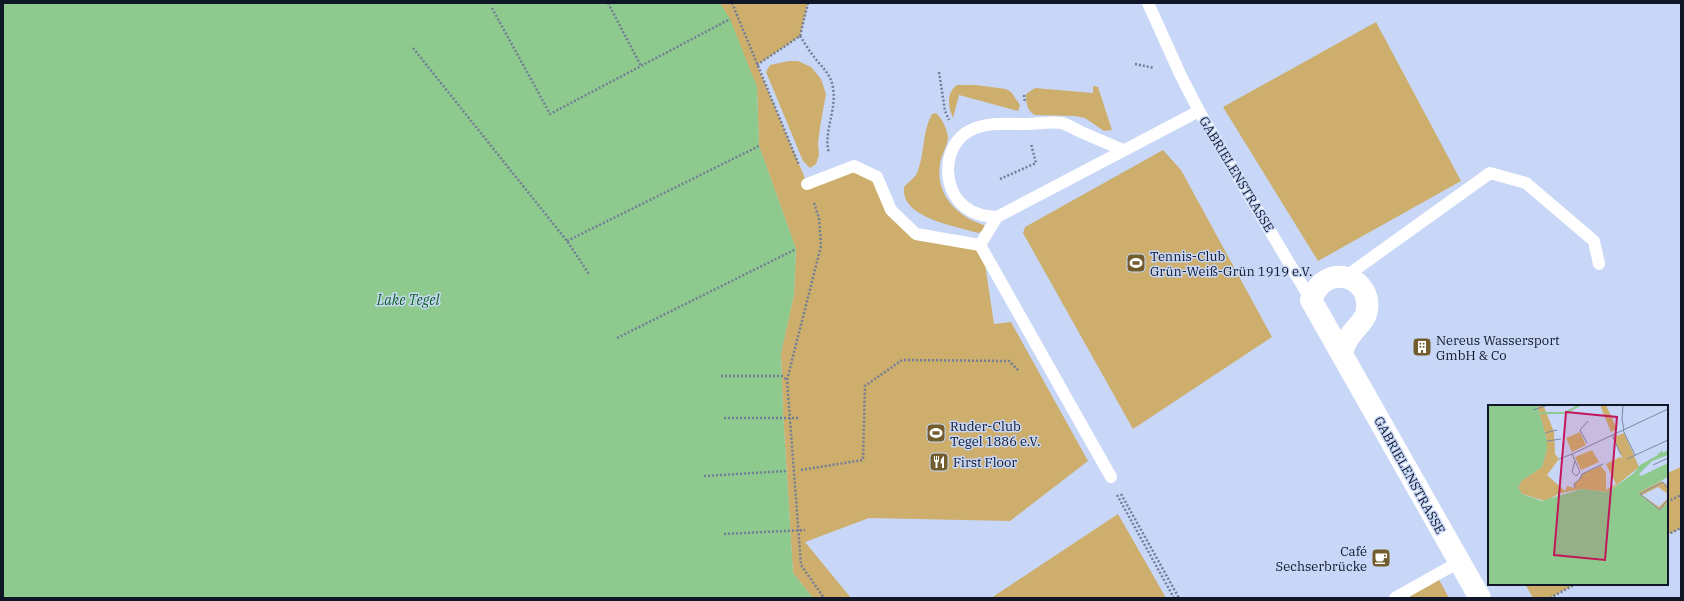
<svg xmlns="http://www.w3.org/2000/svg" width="1684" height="601" font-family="'IBM Plex Serif',serif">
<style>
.green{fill:#cdae6d}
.water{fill:#8eca8e}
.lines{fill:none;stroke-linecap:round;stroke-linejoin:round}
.path{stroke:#727e97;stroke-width:2.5;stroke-dasharray:2 2;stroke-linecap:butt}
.service{stroke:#fff;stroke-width:12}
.minor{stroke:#fff;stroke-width:22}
.labels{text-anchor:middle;stroke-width:3;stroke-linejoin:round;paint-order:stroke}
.street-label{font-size:13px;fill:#0e1628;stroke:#c8d7f7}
.poi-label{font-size:13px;fill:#0e1628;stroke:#c8d7f7;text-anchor:start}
.water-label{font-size:14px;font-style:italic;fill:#0a641a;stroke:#c8d7f7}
.inset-river{fill:none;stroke:#8eca8e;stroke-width:2}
.inset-road{fill:none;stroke:#7e8aa4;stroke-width:1}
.view{fill:#c2185b;fill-opacity:0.15;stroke:#c2185b;stroke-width:2}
.inset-edge{fill:none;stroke:#0e1628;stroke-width:2}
</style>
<rect width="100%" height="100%" fill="#c8d7f7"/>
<g class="green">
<polygon points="720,3 808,3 800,36 757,65 807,183 854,166 877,177 891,210 916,234 983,250 994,324 1011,322 1088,461 1010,521 869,518 805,542 851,598 813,598 793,573 783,413 781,353 794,294 796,249 759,146 757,87"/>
<polygon points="1376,22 1461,181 1318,261 1223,107"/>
<polygon points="789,61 798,61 811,67 821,79 826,94 820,127 818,143 819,155 816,164 810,168 803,161 766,72 770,65"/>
<path d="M957,85H976L1006,89L1011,92L1020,105L1018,111L959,95L953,118C948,107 946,93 957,85Z"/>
<path d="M1093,86L1098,87L1112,130L1104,131L1085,118L1075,116L1035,115C1027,111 1026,103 1026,94L1035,88L1093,93Z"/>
<path d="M936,113C942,118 947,129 948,137C948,145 941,155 940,164C935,194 957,217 984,225L985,230L978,233C956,226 900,218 904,187C908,182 915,178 917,173C925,154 922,132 932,114Z"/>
<polygon points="1163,150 1181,170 1272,337 1133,429 1023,233 1025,227"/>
<polygon points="1681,467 1681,528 1667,535 1667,473"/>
<polygon points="1118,514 1166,598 991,598"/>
<polygon points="1436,574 1449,598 1395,598"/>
<polygon points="1525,584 1576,584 1550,598 1533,598"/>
</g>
<polygon class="water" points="3,3 720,3 730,19 757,87 759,146 796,249 794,294 781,353 783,413 793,573 813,598 3,598"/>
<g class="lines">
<g class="path">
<polyline points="608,3 641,66"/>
<polyline points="732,3 799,165"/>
<polyline points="492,8 550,114 730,19"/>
<path d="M800,36C804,42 808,49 812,54C820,66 831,73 833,88C837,110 823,132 829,153"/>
<polyline points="413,48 567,241 589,274"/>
<polyline points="1135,64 1154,68"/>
<polyline points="757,65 800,36 808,3"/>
<polyline points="939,72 945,111 949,120"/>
<polyline points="1024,95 1025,103"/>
<polyline points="1000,179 1036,163 1031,144"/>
<polyline points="814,203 819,218 821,246 787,380 801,565 824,598"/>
<polyline points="567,241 759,146"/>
<polyline points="617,338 796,249"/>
<polyline points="721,376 782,376 787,380"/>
<polyline points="724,418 798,418"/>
<polyline points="801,470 863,460 865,386 902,360 1009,361 1018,370"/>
<polyline points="704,476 786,471"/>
<polyline points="1121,494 1179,598"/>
<polyline points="1117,495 1174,598"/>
<polyline points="1667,502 1681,495"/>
<polyline points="724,534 805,530"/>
<polyline points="1667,535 1681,528"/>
<polyline points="1550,598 1576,584"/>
</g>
<g class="service">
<polyline points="1199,111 1311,300"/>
<path d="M1123,150C1109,144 1095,138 1081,132C1075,129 1068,125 1062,123C1051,121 1036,124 1025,124C1007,124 988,122 971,130C942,144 941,189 965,207C975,215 985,216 997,217L1199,111L1180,74L1148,3"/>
<polyline points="807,184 854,166 877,177 891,210 916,234 980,245 997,217"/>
<polyline points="980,245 1111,477"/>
<polyline points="1345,277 1490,173 1526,183 1594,241 1599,264"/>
<polyline points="1395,598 1459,562"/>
</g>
<path class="minor" d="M1341,352C1344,347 1346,341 1350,336C1355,328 1363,323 1366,314C1376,278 1326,259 1311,300L1480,598"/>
</g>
<defs>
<g id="stadium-square" transform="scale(1)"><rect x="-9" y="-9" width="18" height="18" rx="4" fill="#735d2c" stroke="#c8d7f7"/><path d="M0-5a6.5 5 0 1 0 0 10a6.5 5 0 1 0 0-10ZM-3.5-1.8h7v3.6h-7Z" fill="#fff"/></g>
<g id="building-square" transform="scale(1)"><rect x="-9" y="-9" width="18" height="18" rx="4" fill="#735d2c" stroke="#c8d7f7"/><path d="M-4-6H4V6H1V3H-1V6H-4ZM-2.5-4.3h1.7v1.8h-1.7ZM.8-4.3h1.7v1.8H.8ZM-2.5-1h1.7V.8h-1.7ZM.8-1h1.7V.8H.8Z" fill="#fff"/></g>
<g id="restaurant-square" transform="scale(1)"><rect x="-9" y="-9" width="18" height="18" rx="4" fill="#735d2c" stroke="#c8d7f7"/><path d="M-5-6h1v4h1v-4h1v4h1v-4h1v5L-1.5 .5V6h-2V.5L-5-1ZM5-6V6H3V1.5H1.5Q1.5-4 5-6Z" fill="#fff"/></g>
<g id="cafe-square" transform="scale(1)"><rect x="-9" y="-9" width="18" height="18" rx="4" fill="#735d2c" stroke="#c8d7f7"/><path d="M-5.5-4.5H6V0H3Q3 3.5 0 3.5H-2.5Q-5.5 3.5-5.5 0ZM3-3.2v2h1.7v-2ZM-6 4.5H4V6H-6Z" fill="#fff"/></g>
</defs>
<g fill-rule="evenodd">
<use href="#stadium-square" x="1136" y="263"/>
<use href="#building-square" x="1422" y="347"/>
<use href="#stadium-square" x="936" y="433"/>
<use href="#restaurant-square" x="939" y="462"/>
<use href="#cafe-square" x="1381" y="558"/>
</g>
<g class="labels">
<g class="street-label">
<text transform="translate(1237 174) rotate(59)" y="5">GABRIELENSTRASSE</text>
<text transform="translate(1410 475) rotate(61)" y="5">GABRIELENSTRASSE</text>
</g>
<g class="poi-label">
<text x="1150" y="261">Tennis-Club<tspan x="1150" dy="15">Grün-Weiß-Grün 1919 e.V.</tspan></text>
<text x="1436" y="345">Nereus Wassersport<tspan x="1436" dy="15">GmbH &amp; Co</tspan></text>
<text x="950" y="431">Ruder-Club<tspan x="950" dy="15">Tegel 1886 e.V.</tspan></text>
<text x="953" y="467">First Floor</text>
<text x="1367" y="556" text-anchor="end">Café<tspan x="1367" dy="15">Sechserbrücke</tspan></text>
</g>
<g class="water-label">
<text x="408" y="305">Lake Tegel</text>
</g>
</g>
<g transform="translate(1488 405)">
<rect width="180" height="180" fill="#c8d7f7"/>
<path d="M49,0H59L56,2L66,27L67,49L71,54L59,70L77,86L79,81L87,83L86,79L92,74L94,69L113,61L118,68V85L128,79L118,59L132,52L135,54L125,32L136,28L151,62L120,87L93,84L73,88L57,96L34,89L30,83L33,76L54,62L59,44V35ZM112,0H118L129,24L123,27ZM92,27L98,40L84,47L78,33ZM104,45L111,57L93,65L87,52ZM180,75V89L170,82L154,90L171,102L180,93V97L172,106L150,88L173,76L178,80Z" fill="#cdae6d"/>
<path d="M0,0H49L59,35V44L54,62L33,76L30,83L34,89L54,96L93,84L120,87L146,68L152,60L170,50L169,47L171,49L174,45L175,48L180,45V50L164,56L151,69L153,71L180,58V72L150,88L172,106L180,97V180H0Z" fill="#8eca8e"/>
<path class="inset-river" d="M52,8H77L92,0"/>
<path class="inset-road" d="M135,0L134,14L136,25M45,5L60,0M135,25L147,50M57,28L69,25M124,30L133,50M59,36L73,34M99,38L92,25L100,16M84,49L180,4M71,54L84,49L92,67L88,71L84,67L87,56M139,54L180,35M165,60L180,53M94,69L115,59M87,83L86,79L92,74L94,69M180,84L175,77L152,89L172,105L180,94"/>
<path class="view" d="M78,7L129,12L117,155L66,150Z"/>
<rect width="180" height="180" class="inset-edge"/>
</g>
<rect width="1684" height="601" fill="none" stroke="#0e1628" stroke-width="8"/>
</svg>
